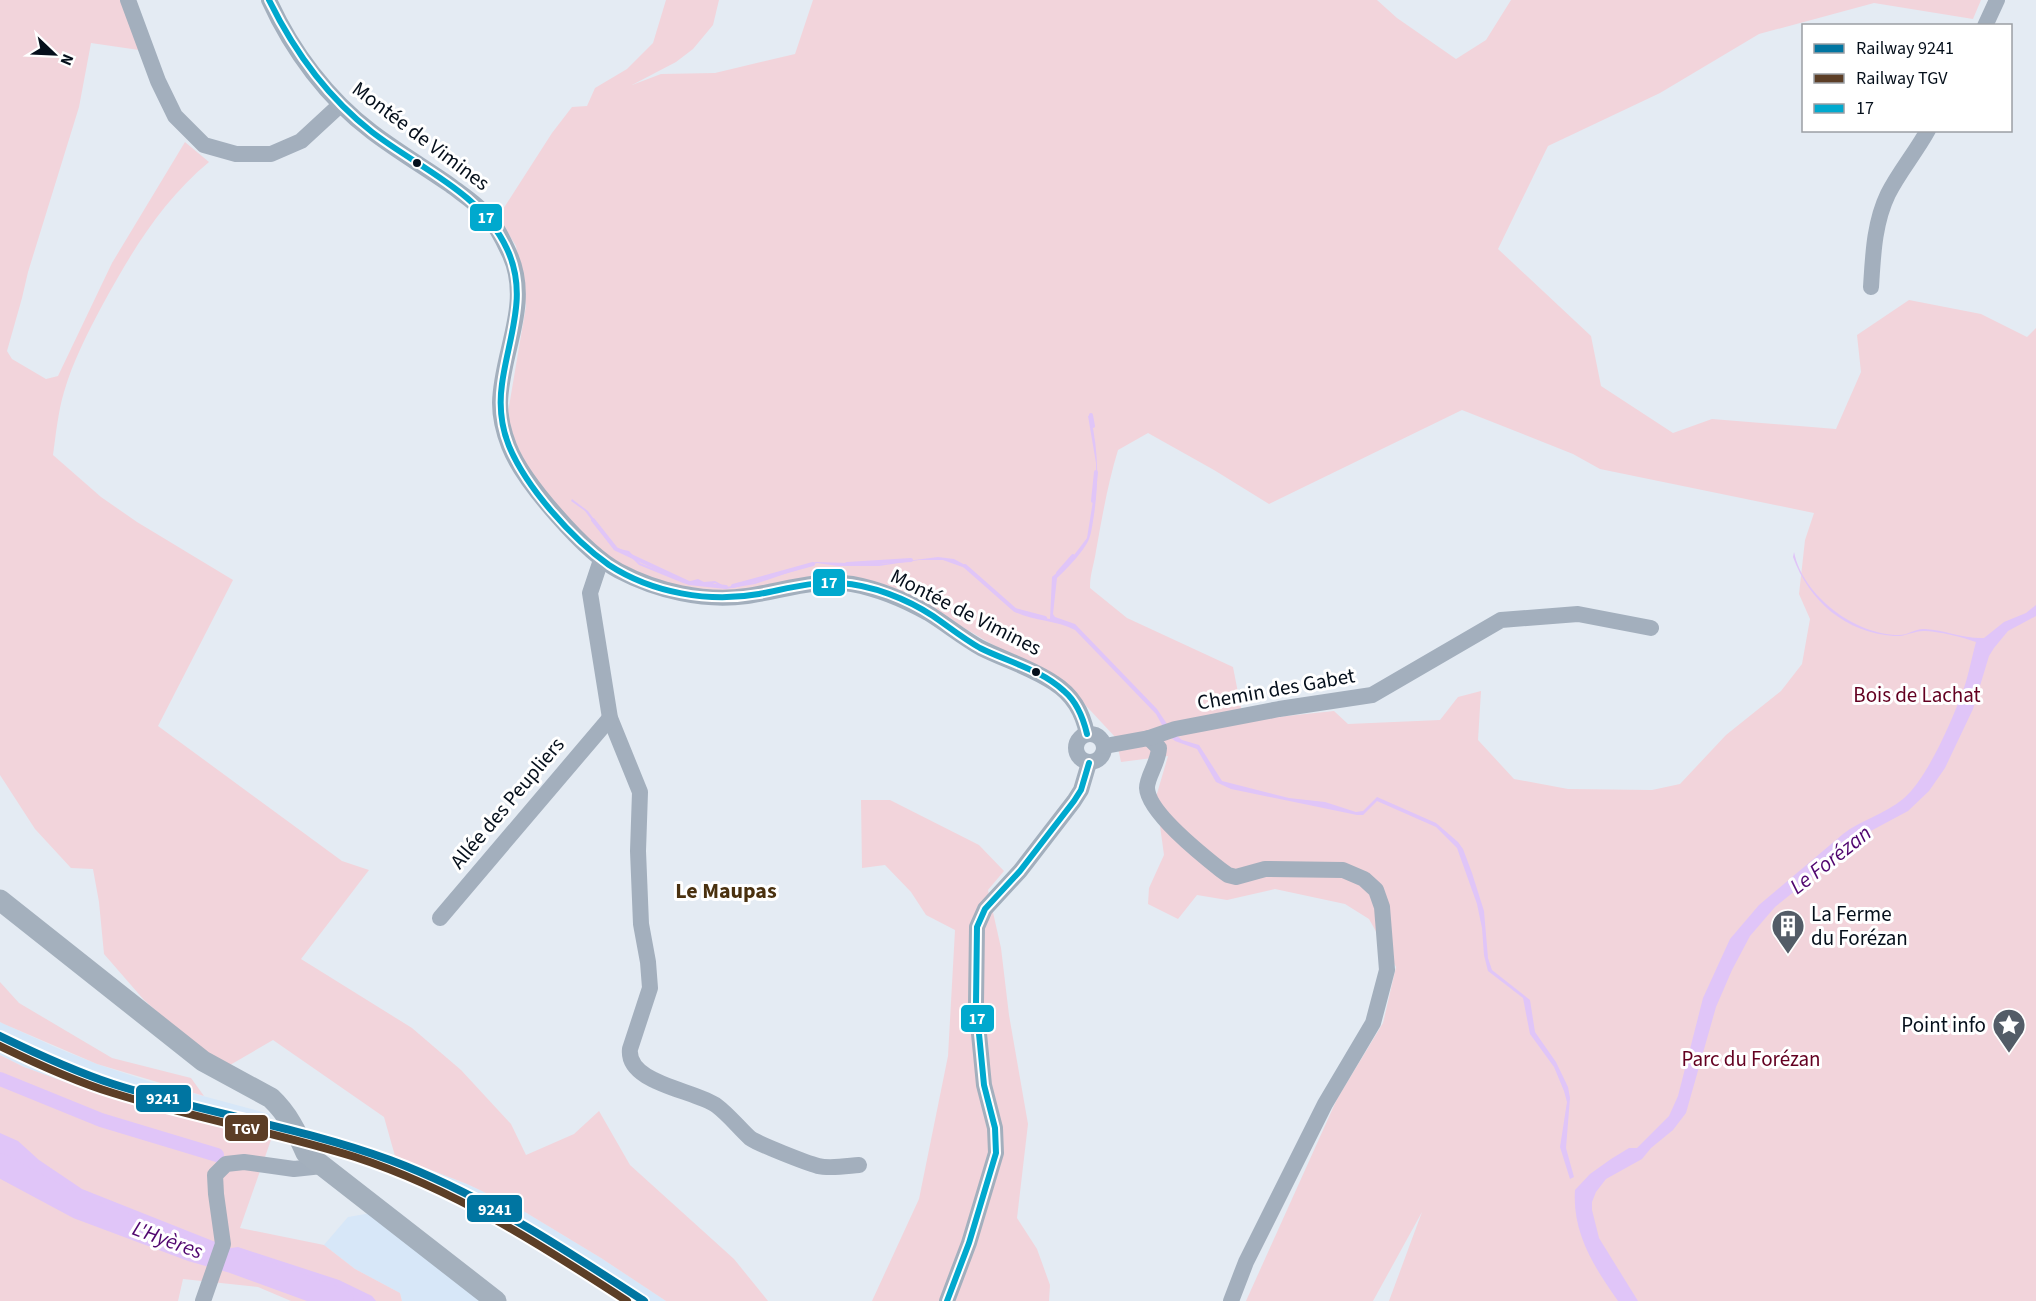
<svg xmlns="http://www.w3.org/2000/svg" width="2036" height="1301" font-family="'Source Sans 3',sans-serif">
<style>
.built{fill:#d7e7f8}
.green{fill:#f2d4db;fill-rule:evenodd}
.water{fill:#e0c5f8}
.lines{fill:none;stroke-linecap:round;stroke-linejoin:round}
.stream{stroke:#e0c5f8;stroke-width:4}
.canal{stroke:#e0c5f8;stroke-width:14}
.river{stroke:#e0c5f8;stroke-width:24}
.minor{stroke:#a3afbd;stroke-width:16}
.major{stroke:#a4b0bd;stroke-width:21}
.bus-1-casing{stroke:#fff;stroke-width:10}
.bus-1{stroke:#00a9ce;stroke-width:6}
.rail-1-casing{stroke:#fff;stroke-width:12}
.rail-2-casing{stroke:#fff;stroke-width:12}
.rail-1{stroke:#0075a1;stroke-width:8}
.rail-2{stroke:#5c3e26;stroke-width:8}
.bus-dot{fill:#050f1b;stroke:#fff;stroke-width:2}
.labels{text-anchor:middle;stroke-width:6;stroke-linejoin:round;paint-order:stroke}
.street-label{font-size:21px;fill:#050f1b;stroke:#fff}
.park-label{font-size:21px;fill:#630021;stroke:#fff}
.poi-label{font-size:21px;fill:#050f1b;stroke:#fff;text-anchor:start}
.water-label{font-size:22px;font-style:italic;fill:#50066f;stroke:#fff}
.neighbourhood-label{font-size:22px;font-weight:bold;fill:#4a310f;stroke:#fff}
.line-badge{stroke:#fff;stroke-width:2}
.badge-label{font-size:16px;text-anchor:middle;font-weight:bold;fill:#fff}
</style>
<rect width="100%" height="100%" fill="#e4ebf3"/>
<g class="built">
<polygon points="0,1022 57,1048 97,1064 151,1082 270,1114 272,1137 87,1090 24,1067 0,1055"/>
<polygon points="350,1140 467,1184 520,1209 601,1258 666,1301 624,1301 536,1245 473,1211 418,1183 346,1154"/>
<polygon points="377,1212 487,1301 402,1301 400,1293 355,1269 324,1245 348,1217"/>
</g>
<g class="green">
<path d="M0,0H121L139,50L91,43L79,107L28,272L22,298L7,351L12,359L46,379L58,376L112,263L185,142L209,162C162,201 132,251 103,304C88,332 73,361 64,392C58,412 56,434 53,455L101,497L137,522L233,580L158,726L342,861L369,870L301,959L412,1028L461,1070L511,1124L526,1155L574,1134L599,1111L630,1165L734,1259L768,1301H666L601,1258L520,1209L467,1184L395,1156L384,1117L273,1040L230,1065L197,1047L144,1000L104,954L99,902L93,869L71,868L35,829L0,775Z"/>
<path d="M666,0H719L713,25L693,49L676,62L632,85L661,74L715,73L795,54L813,0H1377L1397,18L1456,59L1486,40L1511,0H1981L1973,19L1874,3L1759,34L1660,93L1548,146L1498,249L1591,336L1601,386L1673,433L1712,419L1836,429L1861,372L1857,335L1909,300L1981,314L2027,337L2036,328V1301H1389L1422,1212L1373,1301H1246L1337,1099L1383,1023L1396,967L1369,919L1345,904L1275,889L1227,900L1197,895L1178,919L1148,904L1149,888L1164,855L1156,797L1168,756L1121,762L1116,738L1063,681L1024,663L959,625L857,579L747,597L644,580L595,551L520,462L506,424L526,306L516,246L498,217L552,133L572,107L587,106L595,88L627,69L653,43ZM1462,410L1573,454L1600,469L1814,513L1805,540L1799,594L1810,619L1802,664L1781,691L1726,735L1680,784L1652,790L1568,789L1514,779L1478,740L1481,691L1458,697L1440,720L1348,724L1334,711L1249,720L1241,708L1233,667L1127,618L1090,588C1090,573 1094,565 1096,551C1102,517 1108,483 1118,450L1148,433L1214,470L1269,504Z"/>
<polygon points="861,800 890,800 979,845 1004,871 988,890 1001,948 1009,1015 1028,1124 1017,1218 1037,1249 1050,1285 1049,1301 872,1301 919,1199 948,1056 955,930 926,915 911,892 885,865 862,868"/>
<polygon points="0,982 19,1003 112,1058 191,1078 204,1096 97,1064 4,1024 0,1022"/>
<polygon points="0,1055 24,1067 87,1090 272,1137 240,1228 324,1245 355,1269 400,1293 402,1301 291,1301 258,1287 183,1279 178,1301 0,1301"/>
</g>
<g class="water">
<path d="M1090,415C1099,450 1099,485 1093,521C1092,527 1091,534 1089,539C1085,550 1065,571 1057,578L1053,614L1055,617L1075,624L1157,709L1173,733L1182,740L1199,745L1222,781L1289,798L1325,802L1356,812L1363,811L1377,797L1436,823L1458,842L1463,849L1472,873L1484,911L1488,958L1492,970L1530,1000L1535,1032L1556,1062L1568,1087L1570,1098L1566,1148L1574,1177L1570,1179L1560,1147L1567,1102L1564,1091L1554,1067L1530,1034L1523,998L1488,971L1484,955L1482,928L1477,904L1457,848L1436,827L1377,801L1363,815H1357L1231,789L1216,782L1197,749L1175,741L1167,734L1156,714L1075,630C1056,620 1034,621 1015,612L968,569L943,560H919L879,566H838L817,563L755,584L726,589L715,583L707,586L698,582L687,584L683,583L639,565L627,553L614,550L585,511L571,501L572,499L588,511L615,548L629,551L640,563L687,582L698,579L704,582L715,581L726,587L755,582L816,562L882,564L938,557L954,559L967,566L1014,609L1020,613L1050,619L1052,577L1068,563L1087,538L1096,482V463L1088,416Z"/>
<path d="M1794,552C1803,596 1855,635 1899,635C1908,635 1916,628 1925,629C1945,630 1964,639 1984,638L2004,622L2026,613L2036,605V616L2008,631L1994,648L1989,656L1973,709L1945,768L1929,791L1908,811L1852,841L1825,867L1775,907L1750,936L1732,970L1716,1007L1686,1113L1673,1130L1651,1148L1642,1159L1606,1179L1596,1192L1592,1202V1210L1599,1238L1638,1301H1618C1594,1267 1572,1233 1575,1190L1590,1174L1611,1159L1629,1148H1637L1669,1116L1678,1096L1703,998L1730,939L1759,905L1843,834C1861,820 1885,814 1903,799C1926,780 1950,725 1961,696C1968,679 1971,660 1976,642C1962,637 1941,632 1926,631C1915,630 1905,637 1894,636C1846,633 1809,601 1793,557Z"/>
<polygon points="0,1133 18,1141 39,1160 82,1189 218,1243 225,1249 238,1247 339,1280 372,1296 376,1301 342,1301 232,1261 193,1250 78,1207 0,1165"/>
</g>
<g class="lines">
<g class="stream">
<polyline points="1091,415 1093,426"/>
<polyline points="1093,501 1096,472"/>
<polyline points="593,520 616,549 689,583 726,587"/>
<polyline points="847,564 911,560"/>
<polyline points="965,566 1015,610 1045,618"/>
<polyline points="1058,573 1073,556"/>
<polyline points="733,586 813,564"/>
</g>
<polyline class="canal" points="0,1079 101,1120 217,1155"/>
<polyline class="river" points="0,1165 78,1207 193,1250 232,1261 342,1301"/>
<g class="minor">
<polyline points="128,0 158,81 175,116 204,145 236,154 271,154 301,141 340,105"/>
<path d="M269,0C292,51 328,99 372,132C397,151 424,167 450,185C463,195 478,204 488,217C498,228 504,242 510,255C532,305 501,352 500,403C500,417 504,433 509,446C523,482 585,553 619,571C657,591 704,602 747,596C782,591 817,578 852,584C879,589 905,600 928,613C946,624 963,638 981,648C1005,660 1032,668 1054,683C1073,695 1083,713 1087,734"/>
<polyline points="1985,26 1997,0"/>
<path d="M1871,287C1873,256 1874,223 1888,194C1899,172 1916,152 1928,130"/>
<path d="M601,560L590,593L610,718L640,792L638,851L641,924L648,962L650,988L630,1049C626,1084 696,1090 717,1106C729,1115 739,1128 750,1138C758,1144 807,1163 818,1166C830,1169 847,1166 859,1165"/>
<circle cx="1090" cy="748" r="14"/>
<path d="M1149,738L1159,748C1158,764 1147,776 1147,788C1148,812 1202,855 1221,870L1228,875L1236,877L1265,869L1343,870L1364,879L1376,890L1382,907L1387,970L1373,1023L1325,1104L1246,1262L1231,1301"/>
<polyline points="1105,746 1149,738 1175,729 1279,709 1372,695 1501,620 1578,614 1651,628"/>
<polyline points="440,918 610,718"/>
<polyline points="203,1301 223,1244 216,1194 215,1175 226,1164 244,1162 294,1169 322,1166"/>
<polyline points="947,1301 969,1243 996,1153 995,1128 984,1085 976,1003 977,927 985,909 1020,871 1074,801 1081,790 1089,763"/>
</g>
<path class="major" d="M0,900L203,1061L271,1098C288,1114 297,1133 306,1153L496,1301"/>
<g class="bus-1-casing">
<g id="bus-1">
<path d="M269,0C294,51 327,97 372,132C420,169 481,192 507,249C529,295 508,338 502,384C499,405 501,426 509,446C526,487 572,539 609,565C652,593 709,603 759,594C786,589 813,581 840,583C872,585 907,599 933,616C949,627 964,639 980,648C1008,662 1040,669 1064,691C1077,702 1083,717 1087,734"/>
<polyline points="947,1301 969,1243 996,1153 995,1128 984,1085 976,1003 977,927 985,909 1020,871 1074,801 1081,790 1089,763"/>
</g>
</g>
<use href="#bus-1" class="bus-1"/>
<g class="rail-1-casing">
<path id="rail-1" d="M0,1036C37,1054 74,1071 113,1084C204,1113 300,1127 390,1160C481,1194 563,1248 644,1301"/>
</g>
<g class="rail-2-casing">
<path id="rail-2" d="M0,1046C37,1064 74,1081 113,1093C193,1118 275,1132 355,1157C454,1189 541,1245 627,1301"/>
</g>
<use href="#rail-1" class="rail-1"/>
<use href="#rail-2" class="rail-2"/>
</g>
<defs>
<g id="building-pin" transform="scale(1.725)"><path d="M0 17L-7.5 6A9.5 9.5 0 1 1 7.5 6Z" fill="#535c67" stroke="#fff"/><path d="M-4-6H4V6H1V3H-1V6H-4ZM-2.5-4.3h1.7v1.8h-1.7ZM.8-4.3h1.7v1.8H.8ZM-2.5-1h1.7V.8h-1.7ZM.8-1h1.7V.8H.8Z" fill="#fff"/></g>
<g id="sight-pin" transform="scale(1.725)"><path d="M0 17L-7.5 6A9.5 9.5 0 1 1 7.5 6Z" fill="#535c67" stroke="#fff"/><path d="M0-6L1.8-2.2L6-1.7L2.9 1.2L3.7 5.4L0 3.3L-3.7 5.4L-2.9 1.2L-6-1.7L-1.8-2.2Z" fill="#fff"/></g>
</defs>
<g fill-rule="evenodd">
<use href="#building-pin" x="1788" y="926"/>
<use href="#sight-pin" x="2009" y="1025"/>
</g>
<g class="bus-dot">
<circle cx="417" cy="163" r="5"/>
<circle cx="1036" cy="672" r="5"/>
</g>
<g class="labels">
<g class="street-label">
<text transform="translate(421 136) rotate(37)" y="7">Montée de Vimines</text>
<text transform="translate(966 612) rotate(27)" y="7">Montée de Vimines</text>
<text transform="translate(1276 689) rotate(-10)" y="7">Chemin des Gabet</text>
<text transform="translate(507 803) rotate(-50)" y="7">Allée des Peupliers</text>
</g>
<g class="park-label">
<text x="1917" y="702">Bois de Lachat</text>
<text x="1751" y="1066">Parc du Forézan</text>
</g>
<g class="poi-label">
<text x="1811" y="921">La Ferme<tspan x="1811" dy="24">du Forézan</tspan></text>
<text x="1986" y="1032" text-anchor="end">Point info</text>
</g>
<g class="water-label">
<text transform="translate(1830 859) rotate(-38)" y="8">Le Forézan</text>
<text transform="translate(168 1239) rotate(20)" y="8">L'Hyères</text>
</g>
<g class="neighbourhood-label">
<text x="726" y="898">Le Maupas</text>
</g>
</g>
<g class="line-badge">
<rect x="469" y="203" width="34" height="29" rx="6" fill="#00a9ce"/>
<rect x="812" y="568" width="34" height="29" rx="6" fill="#00a9ce"/>
<rect x="960" y="1004" width="35" height="29" rx="6" fill="#00a9ce"/>
<rect x="135" y="1084" width="57" height="29" rx="6" fill="#0075a1"/>
<rect x="224" y="1114" width="45" height="28" rx="6" fill="#5c3e26"/>
<rect x="466" y="1194" width="57" height="29" rx="6" fill="#0075a1"/>
</g>
<g class="badge-label">
<text x="486" y="223">17</text>
<text x="829" y="588">17</text>
<text x="977" y="1024">17</text>
<text x="163" y="1104">9241</text>
<text x="246" y="1134">TGV</text>
<text x="495" y="1215">9241</text>
</g>
<rect x="1802" y="24" width="210" height="108" fill="#ffffff" stroke="#9b9fa4" stroke-width="1.5"/>
<rect x="1814" y="44" width="30" height="9" fill="#0075a1" stroke="#9b9fa4" stroke-width="1.5"/>
<text x="1856" y="54" font-size="18" fill="#050f1b">Railway 9241</text>
<rect x="1814" y="74" width="30" height="9" fill="#5c3e26" stroke="#9b9fa4" stroke-width="1.5"/>
<text x="1856" y="84" font-size="18" fill="#050f1b">Railway TGV</text>
<rect x="1814" y="104" width="30" height="9" fill="#00a9ce" stroke="#9b9fa4" stroke-width="1.5"/>
<text x="1856" y="114" font-size="18" fill="#050f1b">17</text>
<g transform="translate(54 54) rotate(113)" stroke="#ffffff" stroke-width="4.5" paint-order="stroke">
<path d="M0-4.5L10 22L0 15L-10 22Z" fill="#050f1b"/>
<text y="-9" font-size="16" font-weight="bold" text-anchor="middle" fill="#050f1b">N</text>
</g>
</svg>
